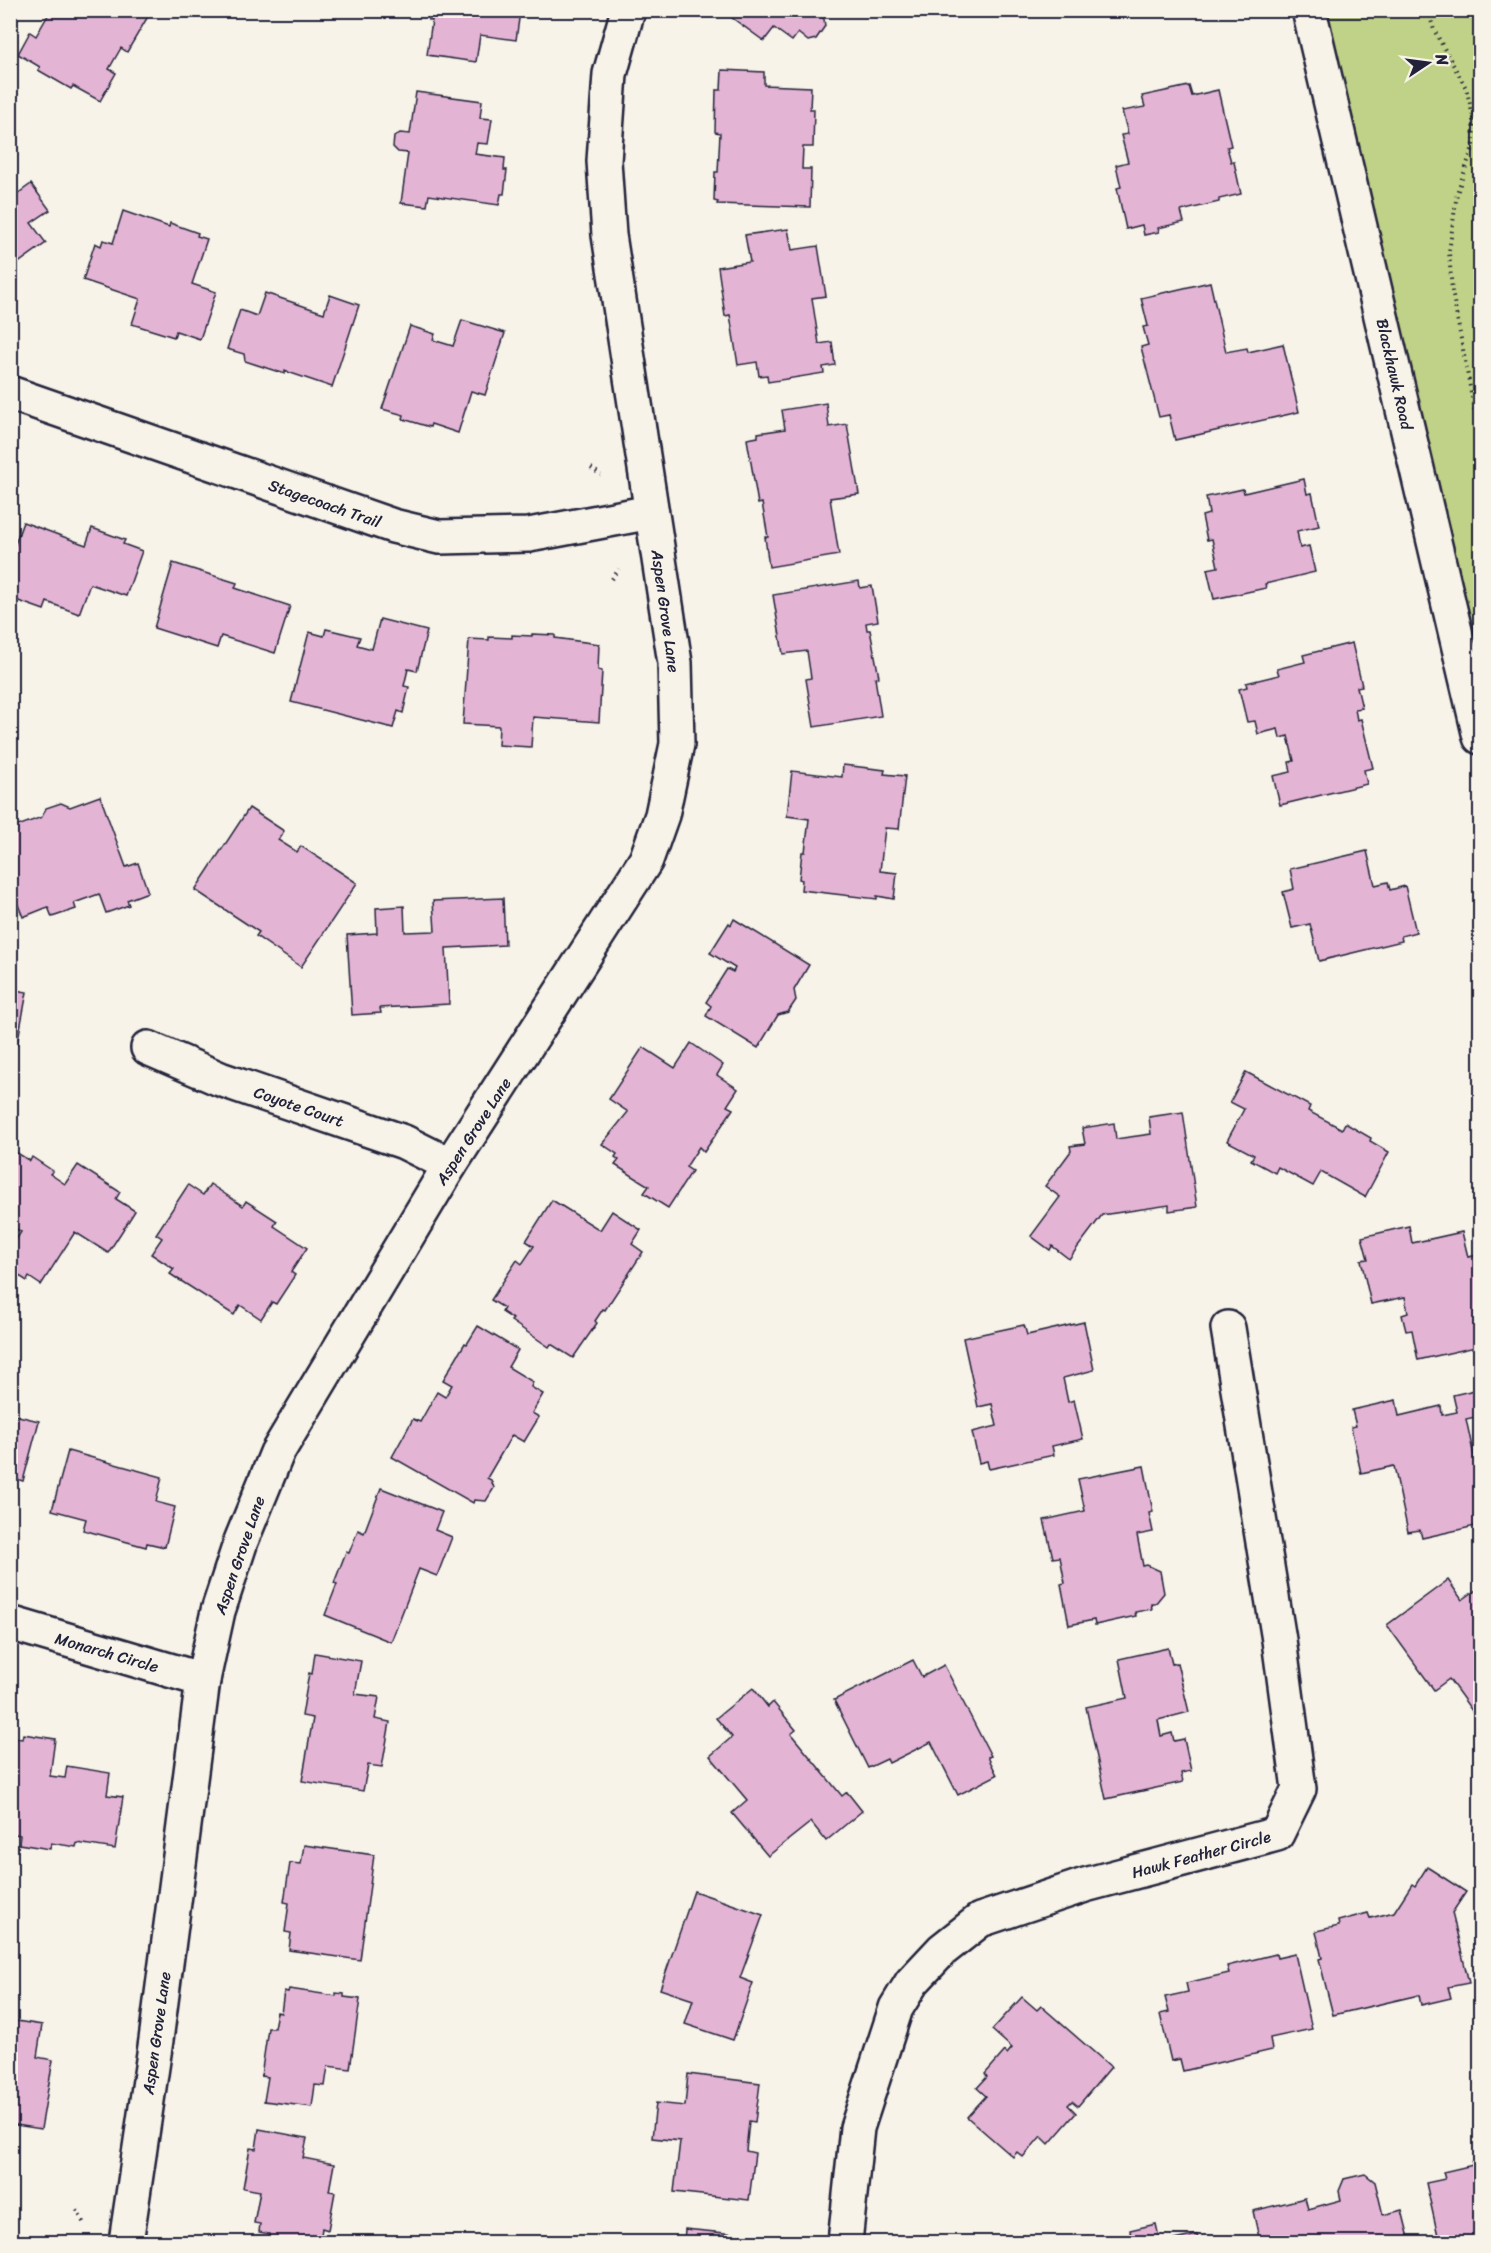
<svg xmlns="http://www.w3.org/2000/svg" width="1491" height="2253" font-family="Sriracha,sans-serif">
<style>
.green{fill:#c0d287;stroke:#717a61;stroke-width:1.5}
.building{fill:#e4b4d5;stroke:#22223b;stroke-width:1.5}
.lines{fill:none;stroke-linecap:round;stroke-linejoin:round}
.minor-casing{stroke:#22223b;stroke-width:38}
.path{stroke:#22223b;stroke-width:4;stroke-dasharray:1.5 4.5;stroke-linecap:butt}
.minor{stroke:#f7f3e8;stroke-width:33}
.labels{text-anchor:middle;stroke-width:4.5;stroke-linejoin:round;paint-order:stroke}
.street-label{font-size:16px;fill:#22223b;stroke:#f7f3e8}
</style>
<rect width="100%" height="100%" fill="#f7f3e8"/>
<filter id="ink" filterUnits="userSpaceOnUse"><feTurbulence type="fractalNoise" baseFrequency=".0167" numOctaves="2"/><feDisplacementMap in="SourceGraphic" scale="12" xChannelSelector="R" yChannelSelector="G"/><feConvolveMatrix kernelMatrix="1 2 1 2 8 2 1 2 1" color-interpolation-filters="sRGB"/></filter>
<g filter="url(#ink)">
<polygon class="green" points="1316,11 1480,11 1480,666"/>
<g class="building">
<polygon points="51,10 145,10 150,13 127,52 121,48 109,69 116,73 100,101 73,86 71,89 38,70 40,67 18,54 30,32 36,36"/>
<polygon points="429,10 523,10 520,12 516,40 480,35 476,62 427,55 432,20 428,20"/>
<polygon points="736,10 824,10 820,16 824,19 825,26 816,39 808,41 798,33 792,41 774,28 764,41 731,17"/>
<polygon points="722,70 764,72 764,85 811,87 810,109 814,109 813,147 803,147 802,169 811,169 810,207 717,204 718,202 714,201 715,172 718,172 720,133 715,132 716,90 721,90"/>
<polygon points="1189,86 1192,96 1218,90 1231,146 1227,147 1231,162 1234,162 1241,194 1219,199 1219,202 1181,211 1184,222 1158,228 1159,232 1144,235 1142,225 1126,229 1117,188 1121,187 1116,165 1128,162 1121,135 1128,134 1122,111 1145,107 1142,96"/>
<polygon points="416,92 482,101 480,118 492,119 488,144 477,143 475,154 505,158 504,170 507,170 504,194 501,194 499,205 429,195 427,206 401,203 408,153 398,152 393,147 394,137 400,133 410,134"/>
<polygon points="31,184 50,210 31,223 46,243 10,269 10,194 13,197"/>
<polygon points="123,211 169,227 170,223 198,233 197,236 207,239 192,284 216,292 200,339 176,331 174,337 132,324 140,299 83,280 95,243 101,246 103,240 113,243"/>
<polygon points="788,229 792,250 818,246 826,296 812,298 819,344 832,342 835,365 823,367 824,373 768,382 767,375 759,376 757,362 738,365 730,315 725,316 718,267 750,262 745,235"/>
<polygon points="1210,282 1226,352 1247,348 1248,352 1283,344 1299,412 1175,440 1169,415 1159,417 1141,347 1148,345 1143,327 1148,326 1141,298"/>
<polygon points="265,293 324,313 330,295 359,305 332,387 285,371 285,374 245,361 244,354 227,349 240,310 257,316"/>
<polygon points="462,320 505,333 485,395 471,391 458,433 431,424 430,427 403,419 404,415 382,409 410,326 435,334 433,340 453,346"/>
<polygon points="826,403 829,427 847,424 859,494 830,498 839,555 769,567 765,537 768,537 762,503 758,504 747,439 758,437 758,433 785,429 782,410"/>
<polygon points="1304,479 1307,494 1312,493 1319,526 1297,531 1300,548 1309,546 1315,572 1265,584 1266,588 1214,599 1207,569 1218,567 1212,539 1207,540 1202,516 1209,514 1206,497 1243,489 1244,493"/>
<polygon points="23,522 86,545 92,528 125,540 123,544 142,551 126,596 90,584 79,614 47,602 44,610 13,599 15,591 10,590 10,558"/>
<polygon points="173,563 237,583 235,588 290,606 275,653 221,636 217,648 154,628"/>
<polygon points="859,581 860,588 872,586 878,621 866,623 867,630 870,630 879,677 875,678 881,716 814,727 806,679 811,678 807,651 783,654 773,595"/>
<polygon points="380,619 427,631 417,671 408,669 404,686 409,687 403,713 398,711 393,728 291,702 309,632 324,636 326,629 360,637 357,645 372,649"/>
<polygon points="532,634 555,635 555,638 599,644 598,670 602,671 599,722 533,717 531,747 498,745 499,726 463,724 469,639 489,640 489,637 512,638 512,635 532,636"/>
<polygon points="1352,643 1362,686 1357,687 1362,708 1355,709 1357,720 1361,719 1373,768 1364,770 1367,784 1280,805 1273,776 1291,772 1289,762 1294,761 1288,736 1280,738 1278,729 1258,734 1255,721 1247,722 1239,689 1247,687 1246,683 1279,675 1277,669 1305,662 1303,655"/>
<polygon points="843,765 885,770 884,774 905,776 899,829 885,828 880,871 897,873 894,899 877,896 877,899 801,890 802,880 799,879 802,852 805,852 809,819 787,816 792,771 842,777"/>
<polygon points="100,796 126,867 138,863 148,892 127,900 129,905 106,913 99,894 74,903 76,909 52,917 48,907 23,917 10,885 10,836 15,827 42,817 46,808 61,803 70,807"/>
<polygon points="249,808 284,831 278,840 297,852 301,846 357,883 301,967 256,936 259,932 195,890"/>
<polygon points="1367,851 1375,885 1388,882 1390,890 1405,886 1416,932 1401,936 1402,941 1319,961 1310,924 1292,928 1283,892 1294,889 1290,869"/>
<polygon points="503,898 505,945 446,948 449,1004 380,1008 381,1013 352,1015 347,935 377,933 376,908 404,906 405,932 435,931 433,901"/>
<polygon points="734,919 809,965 794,990 796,1000 788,1012 778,1015 758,1048 706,1016 711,1006 706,1002 727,969 733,972 735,968 710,953 729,923 731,925"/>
<polygon points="10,989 27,992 17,1045 10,1044"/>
<polygon points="691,1043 723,1065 717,1075 738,1089 727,1106 733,1109 704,1152 699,1147 686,1167 692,1171 668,1208 644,1193 649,1186 615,1165 619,1160 615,1157 617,1154 602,1144 628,1112 609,1099 643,1047 675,1068"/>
<polygon points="1246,1072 1310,1106 1308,1111 1342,1129 1345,1123 1371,1138 1370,1141 1389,1152 1365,1197 1321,1172 1313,1186 1278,1167 1275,1173 1251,1160 1254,1155 1227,1141 1244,1109 1230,1102"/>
<polygon points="1183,1112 1197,1207 1169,1211 1169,1205 1102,1215 1069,1259 1052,1246 1050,1250 1031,1236 1060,1197 1045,1186 1071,1151 1070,1146 1085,1144 1082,1128 1114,1123 1116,1139 1151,1134 1149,1117"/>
<polygon points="14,1151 30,1161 32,1157 53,1171 50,1174 65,1184 78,1165 120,1192 116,1199 135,1211 108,1253 75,1232 41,1285 29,1277 27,1281 10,1270 13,1266 10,1264 10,1249 21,1232 10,1225 10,1156"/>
<polygon points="210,1184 243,1206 246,1201 277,1221 274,1226 307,1248 291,1272 295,1275 276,1304 272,1302 261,1319 240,1305 234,1315 170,1274 174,1269 151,1254 162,1238 156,1234 188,1185 203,1195"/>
<polygon points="552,1200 600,1230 612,1211 641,1230 632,1244 643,1252 605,1310 603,1309 595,1321 597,1323 573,1358 551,1344 549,1347 511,1321 513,1319 502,1312 504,1308 491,1300 517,1260 522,1264 534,1246 526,1241"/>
<polygon points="1409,1226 1412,1243 1462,1232 1468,1257 1478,1255 1480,1256 1480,1346 1418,1360 1412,1330 1406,1331 1402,1315 1408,1313 1405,1297 1371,1304 1361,1260 1368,1259 1362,1237"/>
<polygon points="1084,1322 1094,1370 1063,1378 1068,1402 1074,1400 1083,1439 1052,1446 1054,1455 989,1469 987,1461 979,1463 972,1432 997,1426 992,1404 978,1407 963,1338 1024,1325 1027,1335"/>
<polygon points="478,1326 518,1350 508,1367 533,1382 531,1387 543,1394 532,1413 539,1417 524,1442 512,1435 487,1478 491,1480 494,1488 486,1501 474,1500 473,1503 392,1457 413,1419 420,1422 437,1392 445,1397 452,1385 443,1380 465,1343 467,1344"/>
<polygon points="1479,1389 1480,1416 1466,1419 1478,1475 1480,1474 1480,1525 1422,1538 1420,1530 1408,1532 1394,1466 1361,1473 1351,1427 1356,1426 1352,1410 1396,1400 1399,1416 1441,1406 1442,1415 1457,1412 1453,1395"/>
<polygon points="10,1414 39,1421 23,1481 10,1477"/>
<polygon points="68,1451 162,1477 156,1502 175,1507 165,1547 147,1543 146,1547 83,1530 86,1519 52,1510"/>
<polygon points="1144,1466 1153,1512 1149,1513 1153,1532 1137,1535 1143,1566 1147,1565 1160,1571 1164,1593 1155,1604 1151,1604 1152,1609 1135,1612 1136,1616 1095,1625 1094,1620 1069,1625 1061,1584 1065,1583 1060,1557 1053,1558 1044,1520 1085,1511 1078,1479"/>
<polygon points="381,1488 442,1512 435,1530 452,1537 437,1576 419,1569 391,1642 325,1615 337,1584 334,1583 346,1552 349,1553 358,1530 364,1533"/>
<polygon points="1448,1580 1462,1600 1476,1590 1480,1595 1480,1619 1477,1621 1480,1625 1480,1722 1449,1679 1434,1690 1387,1625"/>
<polygon points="1168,1648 1172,1664 1177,1663 1189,1712 1158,1720 1161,1736 1172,1733 1174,1741 1184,1739 1191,1771 1181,1773 1183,1782 1106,1799 1086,1707 1127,1698 1119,1659"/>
<polygon points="315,1653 361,1661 355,1694 379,1697 375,1719 390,1722 382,1767 368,1765 363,1791 302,1781 313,1718 302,1716 309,1673 312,1674"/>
<polygon points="913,1660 922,1677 944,1665 991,1756 988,1757 997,1775 958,1795 931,1742 889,1763 887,1759 868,1768 834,1700"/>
<polygon points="753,1688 768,1707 773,1702 796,1730 791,1734 842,1796 847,1792 862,1811 826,1841 811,1822 768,1856 732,1813 747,1800 710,1756 732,1737 716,1718"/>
<polygon points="23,1734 55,1739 50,1776 65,1778 67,1766 110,1773 107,1795 123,1797 115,1849 77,1843 76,1847 51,1843 50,1849 19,1844 20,1835 10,1833 10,1737 22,1739"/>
<polygon points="304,1845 374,1855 360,1960 289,1950 291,1933 285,1932 289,1903 284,1902 290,1863 301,1864"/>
<polygon points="1427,1867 1466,1892 1452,1913 1469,1983 1448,1987 1451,1998 1421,2005 1419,1995 1333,2015 1319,1959 1322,1958 1316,1931 1339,1926 1338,1921 1368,1913 1370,1918 1394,1912 1412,1884 1415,1886"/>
<polygon points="694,1891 763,1915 740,1978 753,1983 733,2040 685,2024 693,2000 660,1989"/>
<polygon points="1276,1954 1277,1958 1295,1954 1312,2029 1270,2038 1272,2050 1183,2071 1180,2059 1171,2061 1160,2014 1169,2012 1165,1997 1188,1992 1186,1983 1229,1973 1227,1966"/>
<polygon points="289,1989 336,1996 336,1993 344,1994 344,1997 360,1999 350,2069 328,2066 325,2086 315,2085 312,2107 264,2101 268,2077 261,2076 268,2028 274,2028 277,2012 281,2013 284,1991 288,1992"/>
<polygon points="1022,1997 1037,2010 1041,2006 1111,2067 1078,2106 1072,2101 1068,2105 1076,2113 1049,2144 1041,2136 1023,2157 1017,2152 1013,2157 967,2117 986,2096 977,2088 987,2077 985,2074 1005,2051 1007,2054 1012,2048 992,2030"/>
<polygon points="10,2020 42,2025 37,2057 53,2060 41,2129 10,2124"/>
<polygon points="688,2074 760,2083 755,2122 749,2121 746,2151 755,2153 749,2200 674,2192 680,2141 652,2138 656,2103 685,2106"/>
<polygon points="259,2129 307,2138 303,2158 334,2164 329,2191 335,2192 328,2230 322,2228 320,2242 267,2242 269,2234 259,2232 260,2224 254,2223 260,2191 243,2188 250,2148 256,2149"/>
<polygon points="1480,2160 1480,2242 1460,2242 1458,2236 1439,2240 1426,2183 1445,2179 1443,2172 1473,2165 1472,2162"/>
<polygon points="1365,2174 1375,2182 1383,2215 1402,2210 1410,2242 1260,2242 1253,2211 1305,2198 1308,2209 1341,2200 1339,2191 1344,2179"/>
<polygon points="1156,2224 1160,2242 1132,2242 1130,2230"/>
<polygon points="685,2229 745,2235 744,2242 684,2242"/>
<polygon points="1197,2235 1199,2242 1165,2242"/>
</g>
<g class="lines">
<g class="minor-casing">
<g id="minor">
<polyline points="1309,10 1480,737"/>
<polyline points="10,393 393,526 439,537 529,535 651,512"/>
<polyline points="148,1048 220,1079 404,1142 450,1165"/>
<polyline points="10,1623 203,1680"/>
<polyline points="126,2242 156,2040 203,1680 218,1611 241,1541 277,1453 450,1165 646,860 662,815 677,744 675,663 609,235 604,161 610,74 628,10"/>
<polyline points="845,2242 857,2128 896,2008 912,1982 942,1950 980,1920 1085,1885 1277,1834 1299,1789 1279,1640 1228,1328"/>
</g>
</g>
<g class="path">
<polyline points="1428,10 1434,30 1466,88 1473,116 1474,144 1457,193 1449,252 1452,291 1474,408 1480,429"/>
<polyline points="591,468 601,475"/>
<polyline points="612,579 619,569"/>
<polyline points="77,2210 84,2224"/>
</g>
<use href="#minor" class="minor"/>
</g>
</g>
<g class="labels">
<g class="street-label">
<text transform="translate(1395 374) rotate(77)" y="6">Blackhawk Road</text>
<text transform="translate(325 503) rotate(19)" y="6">Stagecoach Trail</text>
<text transform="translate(666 611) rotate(82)" y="6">Aspen Grove Lane</text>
<text transform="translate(299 1106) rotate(19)" y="6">Coyote Court</text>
<text transform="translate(473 1131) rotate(-57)" y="6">Aspen Grove Lane</text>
<text transform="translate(239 1555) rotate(-71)" y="6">Aspen Grove Lane</text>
<text transform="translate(107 1652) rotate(16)" y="6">Monarch Circle</text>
<text transform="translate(1201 1854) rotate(-15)" y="6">Hawk Feather Circle</text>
<text transform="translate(156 2033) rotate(-82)" y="6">Aspen Grove Lane</text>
</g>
</g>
<rect width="1491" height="2253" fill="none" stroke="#f7f3e8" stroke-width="36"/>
<rect x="18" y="18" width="1455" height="2217" fill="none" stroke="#22223b" stroke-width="2" filter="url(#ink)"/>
<g transform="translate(1428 63) rotate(77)" stroke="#f7f3e8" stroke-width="4.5" paint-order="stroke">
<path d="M0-4.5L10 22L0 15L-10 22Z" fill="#22223b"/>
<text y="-9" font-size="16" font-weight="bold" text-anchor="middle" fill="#22223b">N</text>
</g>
</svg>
